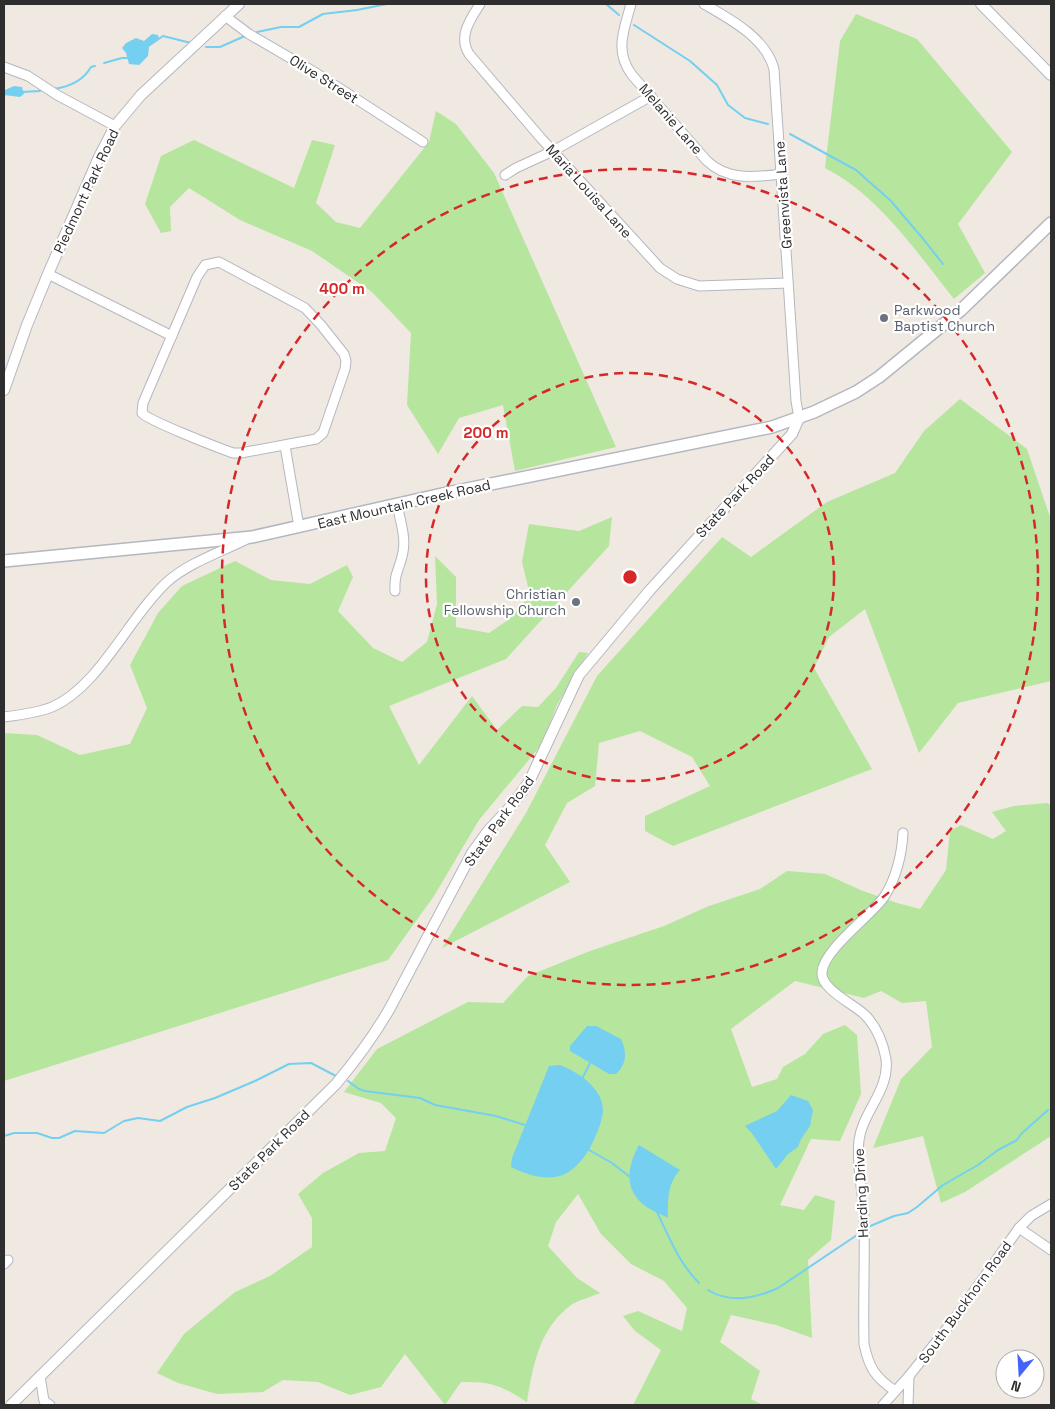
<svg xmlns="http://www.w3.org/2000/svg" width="1055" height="1409" font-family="'Space Grotesk',sans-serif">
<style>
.green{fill:#b6e59e}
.water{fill:#75cff0}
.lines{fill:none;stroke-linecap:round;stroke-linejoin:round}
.stream{stroke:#75cff0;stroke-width:2}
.minor-casing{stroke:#b4b7c1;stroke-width:11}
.tertiary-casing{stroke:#b4b7c1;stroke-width:12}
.secondary-casing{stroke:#b4b7c1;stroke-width:14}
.minor{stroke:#fff;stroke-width:9}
.tertiary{stroke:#fff;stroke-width:10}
.secondary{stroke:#fff;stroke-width:11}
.ring{fill:none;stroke:#d62828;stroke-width:2.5;stroke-dasharray:9 6}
.worship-dot{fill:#6b7280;stroke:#fff;stroke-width:2}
.labels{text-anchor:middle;stroke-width:4.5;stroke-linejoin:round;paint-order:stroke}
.street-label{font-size:14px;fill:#2e2e2e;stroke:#fff}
.worship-label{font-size:14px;fill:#5b616d;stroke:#fff;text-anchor:start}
.centre{fill:#d62828;stroke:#fff;stroke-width:2.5}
.ring-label{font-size:15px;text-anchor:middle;font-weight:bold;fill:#d62828;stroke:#fff;stroke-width:4.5;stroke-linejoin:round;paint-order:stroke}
</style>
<rect width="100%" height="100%" fill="#efe9e1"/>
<g class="green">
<path d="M856,14L917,39L1012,152L958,224L985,273L954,299C923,260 889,211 848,182C841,177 833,172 825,168L840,41Z"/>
<polygon points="436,111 456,124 494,173 616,447 515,471 503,405 459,418 438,454 407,405 411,333 372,292 312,251 240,220 189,188 170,207 171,231 161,233 145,204 161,156 194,140 294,188 312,140 335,145 316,203 336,222 360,228 429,142"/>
<polygon points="960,399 1027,449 1051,520 1051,681 958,703 919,753 865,609 829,637 814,668 872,769 673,846 645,831 645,816 710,786 692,757 640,731 599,743 595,786 567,803 545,845 570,882 442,948 526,813 597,676 722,537 751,557 827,502 895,473 924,431"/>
<polygon points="612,517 609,546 506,659 389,706 419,765 472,696 497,730 522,706 538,707 556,688 579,652 588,653 557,705 542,744 479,820 434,896 388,960 4,1081 4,733 37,735 80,755 130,744 147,708 130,665 158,613 182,586 235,561 271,580 310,584 347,565 353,577 338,611 373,648 402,662 427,642 437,604 435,556 456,577 456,627 489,633 508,620 530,595 522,562 529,524 579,531"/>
<path d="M1047,803L1051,805V1136L965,1192L941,1203L923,1136L873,1148L901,1079L932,1047L926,1001L902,1003L881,991L864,998L795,981L731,1029L752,1087L777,1079L783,1067L805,1054L823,1034L845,1025L857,1035L861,1094L840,1141L811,1139L780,1205L804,1210L815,1195L835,1201L831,1240L808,1260L812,1338L776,1325L731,1315L720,1342L760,1371L751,1399L763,1405H633L661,1350L635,1331L623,1316L638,1311L682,1331L687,1308L664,1281L631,1264L601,1234L578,1194L556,1222L548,1246L577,1278L600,1293C591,1297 579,1300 571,1305C539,1329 533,1365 527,1402C502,1386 492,1381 461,1382L445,1405L405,1354L381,1387L350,1395L318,1382L283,1380L263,1392L217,1394L178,1383L157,1373L184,1334L235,1292L270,1276L312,1247V1218L298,1194L323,1173L359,1153L385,1151L396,1118L381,1103L344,1092L377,1049L468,1002L503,1003L528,976L590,951L664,926L709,906L760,889L787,871L825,874L863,891L897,903L920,909L946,870L950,831L961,825L993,839L1006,831L992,812L1014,806Z"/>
</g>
<g class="water">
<polygon points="152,34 158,35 159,38 152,43 149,47 148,56 139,65 129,64 126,53 122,48 126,43 136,38 144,41"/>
<polygon points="14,86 22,87 24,94 20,97 4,95 5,90"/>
<path d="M587,1026H596L621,1039C627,1053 627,1063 616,1074H609L570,1051V1046Z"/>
<path d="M560,1065C578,1072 603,1088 603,1111C602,1122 597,1133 592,1144C586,1156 576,1169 563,1175C547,1181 526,1175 511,1167L512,1158L549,1066Z"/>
<polygon points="791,1095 808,1101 813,1110 810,1126 801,1139 798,1147 788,1154 776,1169 751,1132 745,1126 777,1111"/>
<path d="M639,1145L680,1170C667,1184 668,1200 668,1218C657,1212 644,1208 637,1198C624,1182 630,1161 639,1145Z"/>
</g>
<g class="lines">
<g class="stream">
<polyline points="606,4 619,15"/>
<polyline points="634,25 690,61 717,85 728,105 745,118 768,124"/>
<polyline points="257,32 281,27 299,27 323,14 357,10 387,4"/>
<polyline points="150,45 163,36 191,43"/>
<polyline points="206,47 220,47 245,36"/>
<polyline points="104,63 122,58 129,58"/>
<path d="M53,89C69,87 83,81 91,67L95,66"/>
<polyline points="22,92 40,91"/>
<polyline points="790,134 856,170 891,201 924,240 943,264"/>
<polyline points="583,1077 590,1063"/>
<polyline points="348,1081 359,1089 365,1091 420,1098 435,1105 496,1116 525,1125"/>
<polyline points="4,1136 14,1133 37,1133 52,1138 59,1138 75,1131 104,1133 124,1121 138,1118 160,1121 187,1107 215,1098 255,1081 289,1064 311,1063 336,1076"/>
<polyline points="589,1150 612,1163 630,1177"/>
<path d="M657,1212C669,1237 679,1263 699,1283"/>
<polyline points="868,1227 894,1216 908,1213 917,1207 943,1185 978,1165 998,1150 1017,1140 1021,1134 1048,1110"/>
<path d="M708,1290C730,1304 756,1298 778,1288L860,1233"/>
</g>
<g class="minor-casing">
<g id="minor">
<path d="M480,4C470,20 458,36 469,54L540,137L660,268L677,279L699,286L788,283"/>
<path d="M631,4C624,30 614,51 632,75L707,161C728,181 755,177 782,174"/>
<path d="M704,4C730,19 766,38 774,69L796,401L799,418"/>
<polyline points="225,16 249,34 316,73 423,142"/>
<polyline points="4,67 28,76 57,95 115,126"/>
<polyline points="505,175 516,168 553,151 651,96"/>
<path d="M219,262L305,308L321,325L344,354L346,361L345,369L323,433L316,439L241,453H233C219,448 149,421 142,413L143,403L197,277L205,265Z"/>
<polyline points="48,274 172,336"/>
<polyline points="285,446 299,527"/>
<path d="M395,591C394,572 400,569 403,552C406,537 400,520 397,504"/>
<path d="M4,717C20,715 37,713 52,707C99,687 129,617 167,582C188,563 221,552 247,539"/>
<polyline points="1019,1228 1051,1250"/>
<polyline points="4,1264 8,1260"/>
<polyline points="40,1376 44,1401 50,1405"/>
<path d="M895,1391C875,1377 869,1368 864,1344C863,1301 865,1258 864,1216C863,1191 856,1165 859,1140C863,1111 890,1090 886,1059C883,1043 877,1027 865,1015C854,1004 820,989 822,972C824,949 870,917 884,897C896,879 902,854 903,833"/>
<polyline points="883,1405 909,1376 952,1322 1019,1228 1031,1216 1051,1204"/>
<polyline points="908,1405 909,1376"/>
</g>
</g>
<g class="tertiary-casing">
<g id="tertiary">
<polyline points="981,4 1051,75"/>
<polyline points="4,390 27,325 48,274 99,157 115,126 141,95 239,4"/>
<path d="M11,1405L336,1084C356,1060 374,1036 390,1008L472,853L488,831L513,804L529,782L579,675L650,590L792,434L799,418"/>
</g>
</g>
<g class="secondary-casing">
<polyline id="secondary" points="4,561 252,537 442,494 772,427 814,412 856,392 879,377 961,310 1051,223"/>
</g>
<use href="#minor" class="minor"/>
<use href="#tertiary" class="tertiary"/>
<use href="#secondary" class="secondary"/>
</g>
<g class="ring">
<circle cx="630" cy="577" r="204"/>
<circle cx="630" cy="577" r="408"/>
</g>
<g class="worship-dot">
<circle cx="884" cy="318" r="5"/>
<circle cx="576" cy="602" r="5"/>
</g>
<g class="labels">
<g class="street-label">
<text transform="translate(324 79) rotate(32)" y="5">Olive Street</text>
<text transform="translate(671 119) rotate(49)" y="5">Melanie Lane</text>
<text transform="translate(86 191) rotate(-65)" y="5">Piedmont Park Road</text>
<text transform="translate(589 191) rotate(48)" y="5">Maria Louisa Lane</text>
<text transform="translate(783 195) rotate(-94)" y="5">Greenvista Lane</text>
<text transform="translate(735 496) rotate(-47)" y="5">State Park Road</text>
<text transform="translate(404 504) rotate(-13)" y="5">East Mountain Creek Road</text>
<text transform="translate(499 821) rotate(-54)" y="5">State Park Road</text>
<text transform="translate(269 1150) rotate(-45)" y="5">State Park Road</text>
<text transform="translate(861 1193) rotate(-93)" y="5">Harding Drive</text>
<text transform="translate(965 1302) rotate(-54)" y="5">South Buckhorn Road</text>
</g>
<g class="worship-label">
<text x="894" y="315">Parkwood<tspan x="894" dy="16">Baptist Church</tspan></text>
<text x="566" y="599" text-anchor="end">Christian<tspan x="566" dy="16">Fellowship Church</tspan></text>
</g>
</g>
<circle cx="630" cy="577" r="8" class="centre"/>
<g class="ring-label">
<text x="342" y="294">400 m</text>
<text x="486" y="438">200 m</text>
</g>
<rect width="1055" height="1409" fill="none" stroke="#2e2e2e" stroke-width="10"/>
<g transform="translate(1020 1374) rotate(198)"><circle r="24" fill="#ffffff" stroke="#ababab"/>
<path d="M0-4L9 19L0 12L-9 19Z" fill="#4264fb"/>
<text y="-8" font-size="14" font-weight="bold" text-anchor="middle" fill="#2e2e2e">N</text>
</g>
</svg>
